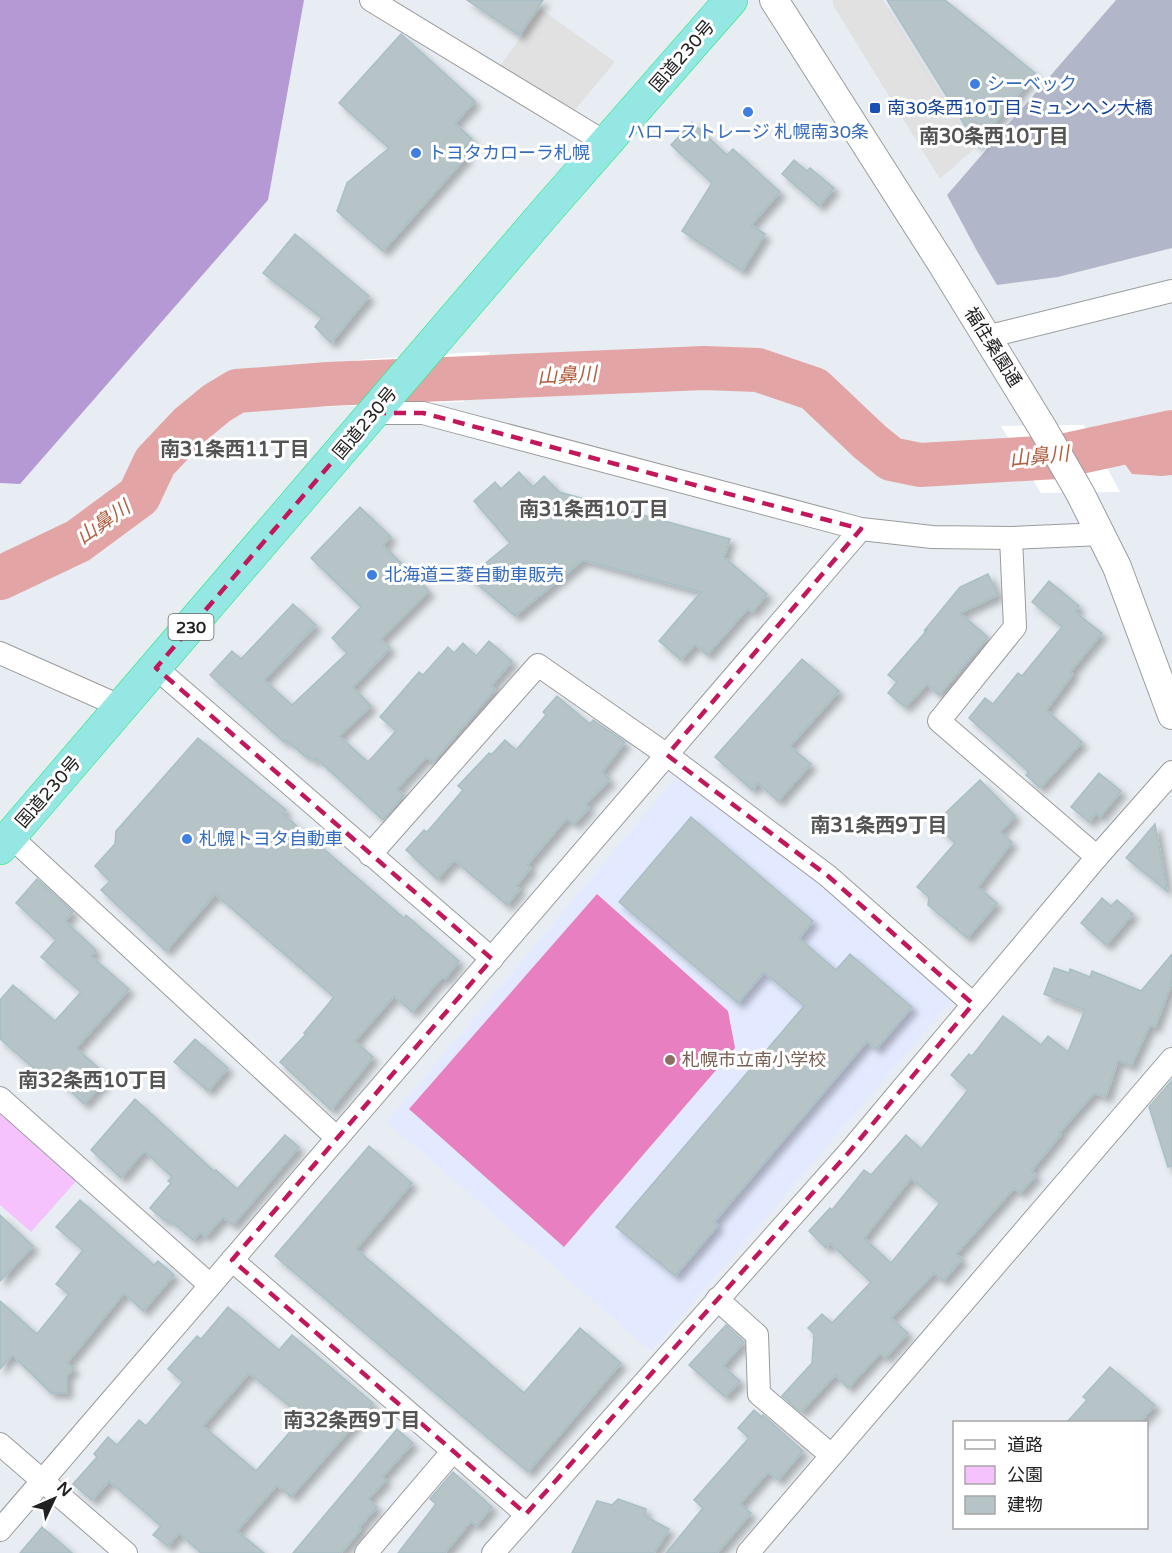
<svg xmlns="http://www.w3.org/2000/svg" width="1172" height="1553" font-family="'Varela Round','Noto Sans JP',sans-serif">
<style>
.education{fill:#e3eaff}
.construction{fill:#b1b7c8}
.forest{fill:#b599d5}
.park{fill:#f5c2fe}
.pitch{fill:#e77fc0}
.parking{fill:#e1e1e1}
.water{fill:#e3a4a5}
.pier{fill:#fff}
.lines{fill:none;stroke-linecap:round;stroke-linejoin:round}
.river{stroke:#e3a4a5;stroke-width:44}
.building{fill:#b6c4c8;stroke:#a8bfc5;stroke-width:1.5;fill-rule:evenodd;filter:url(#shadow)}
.minor-casing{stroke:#9b9b9b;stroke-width:24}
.tertiary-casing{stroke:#9b9b9b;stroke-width:30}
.trunk-casing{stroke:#1aea71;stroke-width:34}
.minor{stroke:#fff;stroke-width:22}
.tertiary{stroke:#fff;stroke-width:28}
.trunk{stroke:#94e7e2;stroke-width:33}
.marked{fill:none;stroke:#c2185b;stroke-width:4.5;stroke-dasharray:12 8;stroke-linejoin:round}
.shop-dot{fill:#3f7fe0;stroke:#fff;stroke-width:2}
.transit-dot{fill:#1a4fb4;stroke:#fff;stroke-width:2}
.education-dot{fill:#8d6e63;stroke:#fff;stroke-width:2}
.labels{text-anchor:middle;stroke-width:6;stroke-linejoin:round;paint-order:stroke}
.shield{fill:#fff;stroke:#646464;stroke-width:1.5}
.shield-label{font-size:16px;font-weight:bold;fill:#212121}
.street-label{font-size:18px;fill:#212121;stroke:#fff}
.shop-label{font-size:18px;fill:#366cbe;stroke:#fff;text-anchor:start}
.transit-label{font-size:18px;fill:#164399;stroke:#fff;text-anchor:start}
.education-label{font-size:18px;fill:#785e54;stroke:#fff;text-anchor:start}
.neighbourhood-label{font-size:20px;font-weight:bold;fill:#545454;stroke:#fff}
.water-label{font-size:20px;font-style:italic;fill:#b25f41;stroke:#fff}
</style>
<defs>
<filter id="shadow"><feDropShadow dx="5.5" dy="5.5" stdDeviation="3" flood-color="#0004"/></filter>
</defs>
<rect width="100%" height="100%" fill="#e7edf2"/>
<polygon class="education" points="678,775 822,879 954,998 651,1351 387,1122"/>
<polygon class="construction" points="1116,0 1172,0 1172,248 1058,277 997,285 977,251 947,195"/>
<polygon class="forest" points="0,0 304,0 268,200 20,484 0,483"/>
<polygon class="park" points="0,1113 77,1180 31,1232 0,1205"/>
<polygon class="pitch" points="597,894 728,1011 735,1048 564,1247 409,1109"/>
<g class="parking">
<polygon points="833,0 883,0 975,148 940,179 833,5"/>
<polygon points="541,9 615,62 574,111 500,66"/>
</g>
<polygon class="water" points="1172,425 1172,475 1162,476 1132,474 1108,441"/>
<g class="pier">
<polygon points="476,352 490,352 458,387 464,402 316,407 357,360"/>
<polygon points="1084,425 1120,492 1041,493 1001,426"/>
</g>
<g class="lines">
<polyline class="river" points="0,578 78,541 139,496 155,462 189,426 217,403 237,391 328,384 704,368 758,370 814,389 870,442 891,459 920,465 1057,457 1172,432"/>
</g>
<g class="building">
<polygon points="467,0 543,0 519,35"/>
<polygon points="887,0 945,0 1035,73 977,145"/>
<polygon points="401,34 475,101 455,123 472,139 461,150 467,156 383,251 337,211 347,183 389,148 339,103"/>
<polygon points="692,122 727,155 733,149 780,192 751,225 765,234 742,271 682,231 712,183 671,145"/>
<polygon points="794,160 807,171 810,168 834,188 819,206 782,174"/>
<polygon points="295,234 369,296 331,343 315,327 322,318 263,273"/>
<polygon points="519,472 533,487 544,476 559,492 730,539 724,557 767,594 752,612 748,608 707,655 695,644 681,660 659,641 701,592 583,560 515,616 469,577 510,543 474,501 495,482 501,489"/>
<polygon points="360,507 391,537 383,545 429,591 381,639 390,648 353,687 371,706 339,736 368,762 396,731 380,717 419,672 423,675 448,647 454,653 463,643 476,656 489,641 512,661 491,686 495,689 433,762 426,757 397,789 404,795 383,820 316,758 314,761 308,755 306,757 286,740 284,742 210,675 232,651 241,659 293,604 316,625 264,680 292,705 347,653 332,638 361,607 311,558"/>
<polygon points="988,574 998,595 960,613 988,637 939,695 927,684 905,707 888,693 897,682 888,675 928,629 924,631 960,587"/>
<polygon points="1049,581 1079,606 1075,612 1102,633 1070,672 1073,674 1046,710 1082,742 1040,788 1026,775 1029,772 969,718 985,698 993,704 1018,673 1022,676 1062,627 1032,602"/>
<polygon points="802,659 839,691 790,746 811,764 778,801 758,783 752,790 715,757"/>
<polygon points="557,696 590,724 593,720 625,742 602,772 610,779 585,805 589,808 574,824 567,818 527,865 531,868 516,886 520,889 507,905 454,860 437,879 406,850 424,830 427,832 463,790 458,786 489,753 492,754 505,740 516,750 546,715 543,712"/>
<polygon points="198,738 286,810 283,814 404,918 406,915 459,961 445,979 442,977 412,1012 394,996 355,1041 373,1057 331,1110 280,1062 306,1034 304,1033 334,997 215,894 166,951 101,890 110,881 95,866 115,844 116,831"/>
<polygon points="1099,773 1121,791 1100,817 1096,813 1089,822 1071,807"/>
<polygon points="980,780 1015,816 1000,832 1012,842 978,887 997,903 967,938 928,905 929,897 917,887 955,843 935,823"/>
<polygon points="691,817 813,921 799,938 836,970 850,954 912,1007 876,1049 867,1041 714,1222 718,1225 675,1276 616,1227 804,1006 764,972 738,1003 619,902"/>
<polygon points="1155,824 1167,891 1126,858"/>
<polygon points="37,879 73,912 65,921 96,950 91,956 129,989 76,1048 109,1077 84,1104 49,1070 43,1076 0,1039 0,1000 13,985 55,1021 81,992 41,957 56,940 16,903"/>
<polygon points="1102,898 1111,906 1117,900 1133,914 1106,945 1081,923"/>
<path d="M1172,954V982L1155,1027L1150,1025L1131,1066L1118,1060L1106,1097L1094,1093L1059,1133L1061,1134L1031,1171L1036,1175L1020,1193L1014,1188L956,1254L962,1259L943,1281L934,1273L891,1318L908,1333L885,1358L880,1353L848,1388L835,1375L801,1412L782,1396L812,1363L814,1334L808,1328L822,1314L832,1323L871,1282L830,1243L826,1248L809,1231L830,1208L832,1210L864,1170L871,1175L906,1135L921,1149L968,1090L951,1075L969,1054L972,1056L1003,1016L1041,1045L1048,1036L1068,1052L1085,1010L1044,994L1054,968L1069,973L1070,969L1090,977L1092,971L1141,991ZM911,1178L940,1203L891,1263L864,1238Z"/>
<polygon points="195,1039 228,1068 208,1091 174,1062"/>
<polygon points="1172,1080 1172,1166 1168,1167 1149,1107"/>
<polygon points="135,1099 214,1171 216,1170 237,1189 285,1135 299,1147 233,1225 223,1217 205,1237 200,1232 193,1240 167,1218 165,1221 150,1208 171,1183 168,1181 172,1177 144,1151 121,1178 91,1150"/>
<polygon points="369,1146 412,1183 356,1249 524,1393 580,1328 621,1363 528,1472 275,1256"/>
<polygon points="80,1200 154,1265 158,1261 174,1275 143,1311 124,1293 67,1363 74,1368 67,1376 67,1393 51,1393 12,1355 0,1369 0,1301 37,1334 69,1294 56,1284 83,1250 56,1227"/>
<polygon points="0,1215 33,1246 0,1281"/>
<path d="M228,1307L279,1350L292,1335L373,1403L291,1497L277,1485L237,1531L264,1553H201L179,1533L168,1546L153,1535L161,1526L109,1481L92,1500L73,1484L97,1457L94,1454L108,1437L117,1445L139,1420L146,1426L183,1382L168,1369L197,1336L201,1339ZM249,1373L303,1417L256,1471L203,1426Z"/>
<polygon points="726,1325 744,1342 723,1366 740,1381 725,1397 689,1365"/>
<polygon points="1110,1367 1155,1405 1140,1422 1067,1422 1087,1400 1083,1397"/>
<polygon points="754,1410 762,1417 763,1415 803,1451 778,1480 768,1472 740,1504 751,1513 717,1553 666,1553 703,1508 694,1500 749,1438 738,1428"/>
<polygon points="397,1429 413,1443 382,1477 386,1480 368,1499 377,1507 359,1527 361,1529 341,1553 293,1553"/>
<polygon points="453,1472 492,1507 476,1526 471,1521 445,1553 398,1553 436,1504 430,1499"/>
<polygon points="618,1499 646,1509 645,1516 669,1529 654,1553 572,1553 597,1501 612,1505"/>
<polygon points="42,1527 72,1553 20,1553"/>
</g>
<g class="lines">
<g class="minor-casing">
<g id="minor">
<polyline points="371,0 606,143"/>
<polyline points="986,337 1172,291"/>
<polyline points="374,413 423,413 861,529 932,537 1011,538 1102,534"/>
<polyline points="1011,538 1015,627 939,721 1097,857"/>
<polyline points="0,653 122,707"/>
<polyline points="156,668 492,959"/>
<polyline points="10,836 337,1138"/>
<polyline points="370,855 538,665 667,755 828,876 973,1004"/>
<polyline points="0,1098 210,1285"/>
<polyline points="232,1260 526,1514"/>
<polyline points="717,1299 757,1335 759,1394 831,1455"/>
<polyline points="0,1444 126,1553"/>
<polyline points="0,1530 861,529"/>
<polyline points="366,1553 453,1451"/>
<polyline points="493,1553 850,1151 1097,857 1172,772"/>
<polyline points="748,1553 1172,1059"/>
</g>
</g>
<g class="tertiary-casing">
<polyline id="tertiary" points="774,0 942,264 1042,427 1080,493 1117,567 1172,715"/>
</g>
<g class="trunk-casing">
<polyline id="trunk" points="0,848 548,209 731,0"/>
</g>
<use href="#minor" class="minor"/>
<use href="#tertiary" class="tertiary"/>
<use href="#trunk" class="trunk"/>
</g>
<path class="marked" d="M374,413H423L861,529L667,755L828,876L973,1004L850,1151L526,1514L232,1260L492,959L156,668Z"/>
<g class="shop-dot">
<circle cx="975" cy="84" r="6"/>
<circle cx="748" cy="112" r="6"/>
<circle cx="416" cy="153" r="6"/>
<circle cx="372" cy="575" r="6"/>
<circle cx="187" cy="839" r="6"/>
</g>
<rect class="transit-dot" x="869" y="102" width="12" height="12" rx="3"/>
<circle class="education-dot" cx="670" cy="1060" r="6"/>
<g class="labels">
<rect class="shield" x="168.5" y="614" width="45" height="26" rx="4.5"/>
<g class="shield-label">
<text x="191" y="633">230</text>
</g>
<g class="street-label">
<text transform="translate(682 56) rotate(-49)" y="6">国道230号</text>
<text transform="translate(993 347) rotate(58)" y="6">福住桑園通</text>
<text transform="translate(365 423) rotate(-50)" y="6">国道230号</text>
<text transform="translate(48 792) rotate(-49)" y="6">国道230号</text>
</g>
<g class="shop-label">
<text x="987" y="90">シーベック</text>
<text x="748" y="138" text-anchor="middle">ハローストレージ 札幌南30条</text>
<text x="428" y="159">トヨタカローラ札幌</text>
<text x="384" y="581">北海道三菱自動車販売</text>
<text x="199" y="845">札幌トヨタ自動車</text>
</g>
<g class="transit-label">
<text x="887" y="114">南30条西10丁目 ミュンヘン大橋</text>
</g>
<g class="education-label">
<text x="682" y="1066">札幌市立南小学校</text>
</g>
<g class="neighbourhood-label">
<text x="994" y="143">南30条西10丁目</text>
<text x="235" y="456">南31条西11丁目</text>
<text x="594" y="516">南31条西10丁目</text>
<text x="879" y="832">南31条西9丁目</text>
<text x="93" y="1087">南32条西10丁目</text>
<text x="352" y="1427">南32条西9丁目</text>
</g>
<g class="water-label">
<text transform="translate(567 375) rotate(-3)" y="7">山鼻川</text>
<text transform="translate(1039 456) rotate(-6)" y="7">山鼻川</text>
<text transform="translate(103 522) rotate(-35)" y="7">山鼻川</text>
</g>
</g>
<rect x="953" y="1421" width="195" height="108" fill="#ffffff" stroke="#a6a6a6" stroke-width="1.5"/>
<rect x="965" y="1440" width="30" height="9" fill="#ffffff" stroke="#a6a6a6" stroke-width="1.5"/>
<text x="1007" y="1451" font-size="18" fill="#212121">道路</text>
<rect x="965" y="1466" width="30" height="18" fill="#f5c2fe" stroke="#a6a6a6" stroke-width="1.5"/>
<text x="1007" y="1481" font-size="18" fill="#212121">公園</text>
<rect x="965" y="1496" width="30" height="18" fill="#b6c4c8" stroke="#a6a6a6" stroke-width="1.5"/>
<text x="1007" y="1511" font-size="18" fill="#212121">建物</text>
<g transform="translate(54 1499) rotate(46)" stroke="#ffffff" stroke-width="4.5" paint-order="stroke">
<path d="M0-4.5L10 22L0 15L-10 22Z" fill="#212121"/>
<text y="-9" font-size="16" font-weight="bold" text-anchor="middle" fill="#212121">N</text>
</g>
</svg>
